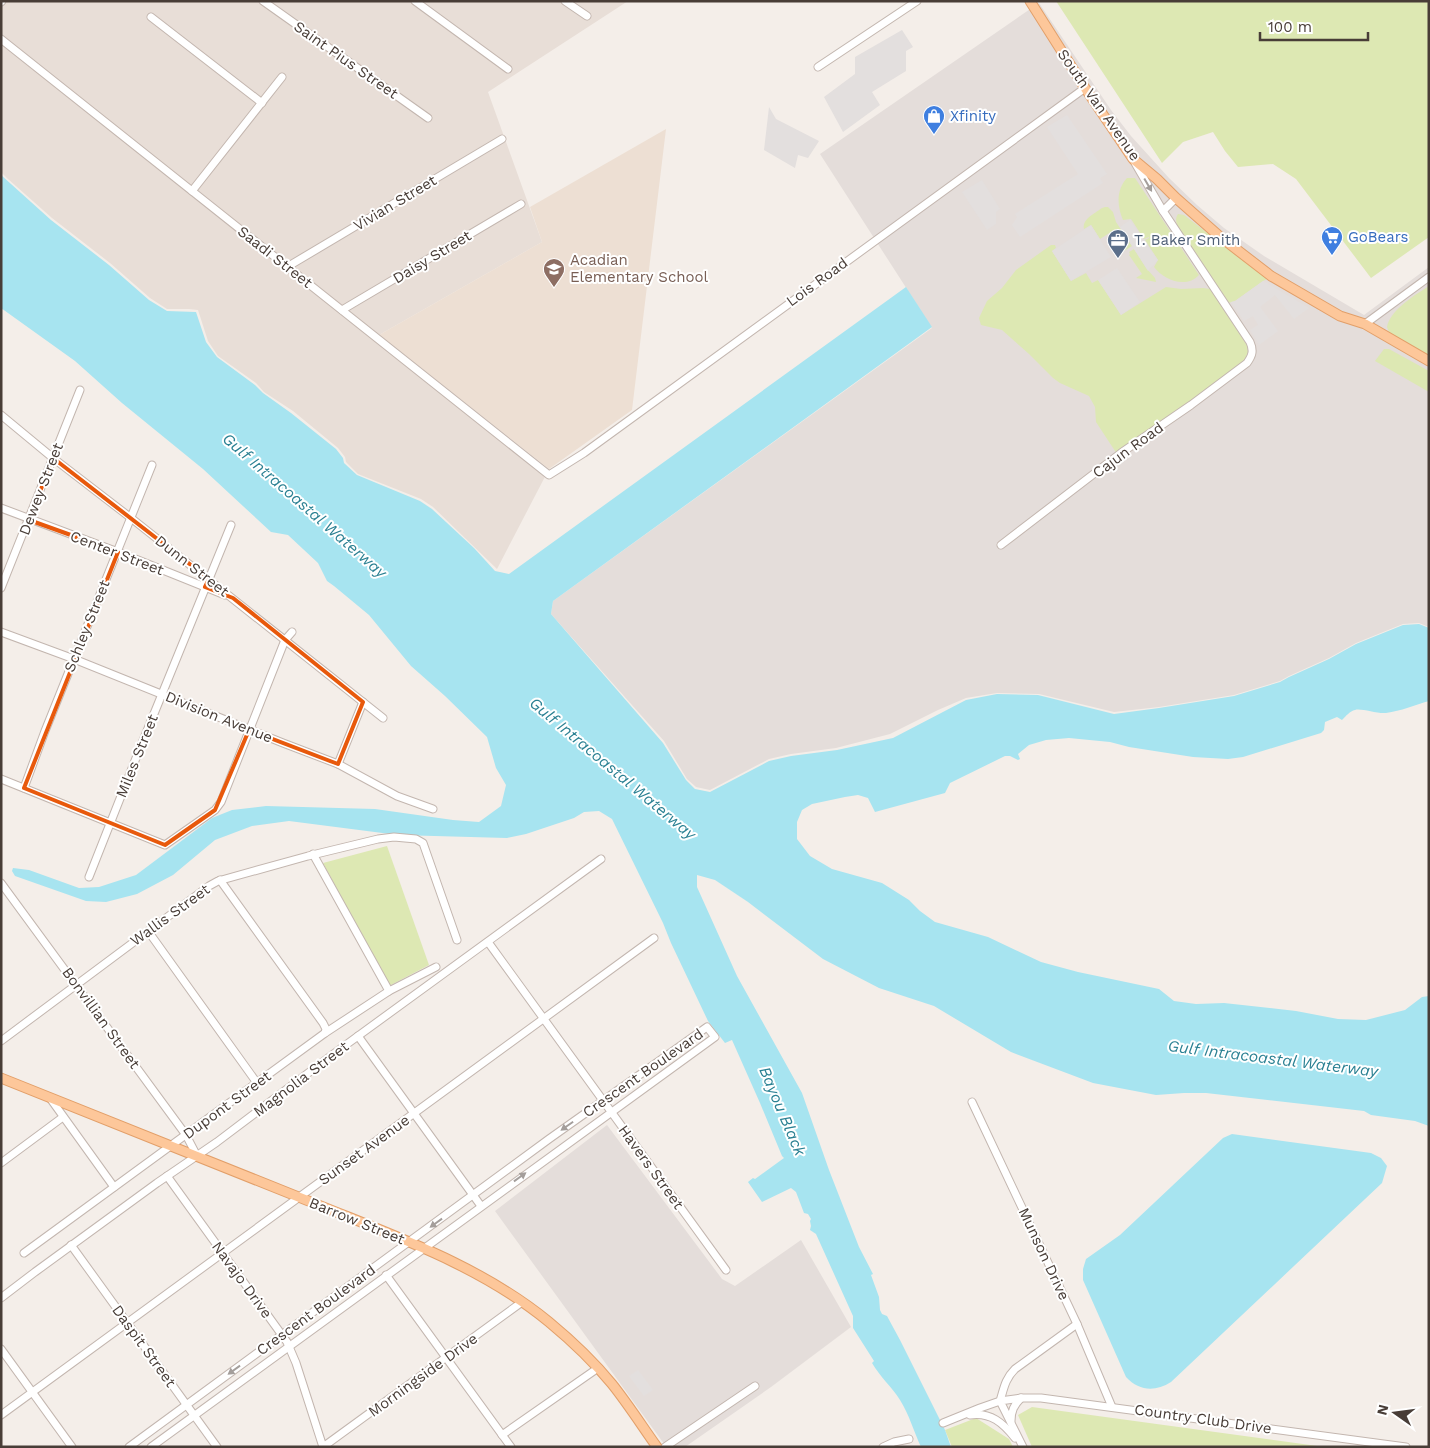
<svg xmlns="http://www.w3.org/2000/svg" width="1430" height="1448" font-family="'Work Sans',sans-serif">
<style>
.residential{fill:#e8ded7}
.industrial{fill:#e4ddda}
.education{fill:#eddfd3}
.green{fill:#dde8b3}
.parking{fill:#e3dfde}
.water{fill:#a7e4f0}
.lines{fill:none;stroke-linecap:round;stroke-linejoin:round}
.minor-casing{stroke:#c3b6af;stroke-width:9}
.major-casing{stroke:#e29f69;stroke-width:11}
.minor{stroke:#fff;stroke-width:7}
.major{stroke:#fdc79a;stroke-width:9}
.oneway{fill:#a49e9b}
.marked{fill:none;stroke:#e8590c;stroke-width:4;stroke-linejoin:round}
.labels{text-anchor:middle;stroke-width:4;stroke-linejoin:round;paint-order:stroke}
.street-label{font-size:15px;fill:#483d37;stroke:#fff}
.shop-label{font-size:15px;fill:#366cbe;stroke:#fff;text-anchor:start}
.service-label{font-size:15px;fill:#4e5e75;stroke:#fff;text-anchor:start}
.education-label{font-size:15px;fill:#785e54;stroke:#fff;text-anchor:start}
.water-label{font-size:16px;font-style:italic;fill:#2b8193;stroke:#fff}
</style>
<rect width="100%" height="100%" fill="#f4eee9"/>
<polygon class="residential" points="1,1 628,1 488,92 542,242 379,335 549,469 497,569 433,507 421,499 358,474 346,462 345,457 338,448 293,411 264,392 256,383 218,356 208,341 198,310 189,309 167,309 150,298 110,263 52,218 8,179 1,172"/>
<g class="industrial">
<polygon points="1039,3 1111,110 1131,136 1169,178 1197,205 1224,228 1264,256 1364,315 1429,267 1429,627 1419,623 1403,624 1356,643 1329,658 1289,676 1280,681 1234,695 1159,707 1114,712 1039,694 997,693 966,698 938,710 890,734 836,748 791,754 769,759 710,790 696,787 687,779 664,741 551,614 553,601 932,328 820,154"/>
<polygon points="607,1125 722,1279 735,1286 801,1240 851,1327 771,1387 685,1447 668,1447 662,1441 495,1211"/>
</g>
<polygon class="education" points="666,129 632,410 549,469 379,335 542,242 530,207"/>
<g class="green">
<polygon points="1056,1 1429,1 1429,237 1371,278 1296,179 1273,164 1238,167 1225,151 1213,132 1183,142 1162,163"/>
<path d="M1127,178H1135L1199,275C1186,289 1164,280 1154,267L1158,260L1145,240L1149,238V237L1144,239L1131,219L1123,220C1117,206 1116,190 1127,178Z"/>
<path d="M1105,207H1108L1113,212L1116,222L1132,246L1124,251L1111,232L1100,239L1091,225L1084,229C1082,219 1094,214 1102,208Z"/>
<path d="M1178,214L1184,215L1267,279L1263,281L1235,301L1228,303L1180,231C1177,225 1174,220 1178,214Z"/>
<polygon points="1051,245 1055,245 1056,248 1052,251 1071,281 1086,273 1092,283 1098,280 1121,315 1166,287 1181,289 1203,288 1210,289 1247,345 1248,352 1244,363 1117,454 1096,422 1095,407 1089,396 1060,383 1053,378 1029,354 1002,330 981,325 979,318 987,301 1002,288 1016,270"/>
<polygon points="1134,249 1147,269 1155,278 1156,282 1136,278 1142,274 1129,255 1130,254 1129,252"/>
<path d="M1429,286V355L1393,335L1389,332L1387,327C1390,310 1415,295 1429,286Z"/>
<polygon points="1384,349 1389,349 1429,371 1429,392 1375,361"/>
<polygon points="387,846 429,965 389,986 323,863"/>
<polygon points="1032,1407 1310,1445 1324,1447 1032,1447 1018,1415"/>
<polygon points="976,1418 1009,1439 1013,1447 952,1447 945,1430"/>
</g>
<g class="parking">
<polygon points="902,30 913,47 906,51 906,71 872,92 880,105 843,132 824,97 855,74 855,57"/>
<polygon points="769,107 776,119 819,141 808,158 798,155 795,168 764,150"/>
<polygon points="1067,115 1107,174 1100,178 1103,183 1020,237 1012,225 1017,217 1015,214 1078,174 1047,127"/>
<polygon points="982,180 1000,209 996,212 996,224 987,230 962,192"/>
<polygon points="1130,220 1158,260 1148,271 1120,227"/>
<polygon points="1091,225 1111,257 1071,281 1052,251"/>
<polygon points="1117,268 1140,302 1121,315 1098,280"/>
<polygon points="1263,281 1309,308 1294,319 1275,295 1260,307 1278,331 1259,345 1250,330 1258,325 1253,316 1244,321 1231,302 1235,301"/>
<polygon points="638,1370 653,1390 644,1396 629,1376"/>
</g>
<g class="water">
<path d="M1,175L51,220L109,265L149,300L167,311L196,312L206,342L217,357L255,385L263,393L291,413L336,449L343,458L344,463L357,475L420,501L432,509L474,548L495,571L509,574L906,287L932,327L553,601L551,614L663,743L686,780L695,789L710,792L769,761L791,756L837,750L893,738L966,700L997,694L1038,695L1114,714L1159,708L1234,696L1280,682L1289,677L1329,659L1356,644L1403,625L1419,624L1429,628V701C1415,705 1401,711 1386,713C1377,714 1361,708 1355,710C1350,711 1346,716 1342,720L1337,717L1325,722L1324,730L1321,733L1243,757L1228,759L1193,757L1129,747L1110,742L1069,738L1046,740L1029,745L1018,754L1020,759L1018,760L1010,756H1005L950,783L945,793L875,812L868,798L858,795L845,797L812,804L802,810L797,822V839L810,856L832,869L882,883L909,900L920,911L935,922L988,937L1041,962L1078,972L1159,989L1174,1001L1196,1004L1224,1003L1296,1011L1338,1019L1366,1020L1405,1010L1422,997L1429,996V1126L1415,1121L1371,1115L1364,1111L1206,1093H1184L1156,1095L1093,1083L1011,1052L934,1006L879,988L823,959L748,902L715,880L697,875V887L737,976L802,1093L829,1170L859,1247L873,1274L871,1275L879,1297L880,1310L882,1314L887,1316L900,1340L945,1430L951,1447H921C914,1432 909,1414 900,1400C892,1387 880,1377 872,1363L874,1361L853,1328V1316L816,1234L810,1230L811,1226L810,1221L811,1219L808,1214L804,1213L796,1192L791,1188L762,1202L748,1182L753,1178L755,1179L784,1158L782,1156L760,1103L732,1040L725,1043L708,1021L671,943L663,923L612,819L599,811L584,812L574,818L526,834L507,838L398,835L289,821L252,826L215,840L173,875L137,894L106,902L86,901L15,876L12,871L13,868L29,870L79,888L99,887L136,875L212,818L232,810L266,806L375,809L453,820L479,822L501,806L506,785L496,768L487,737L445,696L411,666L369,615L334,586L327,581L318,563L288,535L271,532L203,469L122,403L75,361L1,308Z"/>
<path d="M1232,1134L1371,1153L1381,1158L1387,1166L1382,1183L1171,1382C1155,1392 1139,1391 1126,1377L1083,1280V1269L1086,1259L1120,1235L1223,1138Z"/>
</g>
<g class="lines">
<g class="minor-casing">
<g id="minor">
<polyline points="263,1 428,118"/>
<polyline points="415,1 508,69"/>
<polyline points="565,1 587,16"/>
<polyline points="1,2 2,1"/>
<polyline points="151,17 262,103"/>
<polyline points="1,39 549,475 584,453 1085,88"/>
<polyline points="818,67 917,1"/>
<polyline points="192,191 282,77"/>
<polyline points="1163,211 1176,198"/>
<polyline points="287,267 502,139"/>
<polyline points="342,310 521,204"/>
<polyline points="1365,324 1429,277"/>
<polyline points="1,415 53,458 131,518 383,718"/>
<polyline points="1,508 118,552 225,595"/>
<path d="M1001,545L1121,453L1191,405L1247,363C1252,356 1254,351 1250,342L1163,211L1135,163"/>
<polyline points="1,588 80,390"/>
<polyline points="1,632 74,659 283,743 338,764 397,796 433,809"/>
<polyline points="338,764 363,702"/>
<polyline points="1,779 165,845 215,810 221,802 285,640 292,632"/>
<polyline points="24,788 45,731 152,465"/>
<polyline points="313,854 389,991"/>
<polyline points="89,877 140,748 231,525"/>
<polyline points="220,880 323,1023 326,1029 325,1033"/>
<polyline points="1,883 186,1135 197,1156"/>
<polyline points="148,931 257,1083"/>
<polyline points="488,942 726,1270"/>
<polyline points="358,1036 481,1206"/>
<polyline points="1,1041 209,886 218,881 308,856 378,839 394,837 416,839 423,843 457,940"/>
<polyline points="50,1098 114,1187"/>
<polyline points="972,1102 1077,1324 1112,1407"/>
<polyline points="1,1163 63,1117"/>
<polyline points="167,1176 287,1342 296,1363 323,1447"/>
<polyline points="71,1245 217,1447"/>
<polyline points="24,1253 325,1033 389,991 436,967"/>
<polyline points="386,1275 511,1447"/>
<polyline points="1,1298 35,1272 157,1183 217,1142 332,1055 601,859"/>
<polyline points="1,1349 72,1447"/>
<polyline points="1,1415 654,938"/>
<path d="M970,1415C991,1412 1003,1423 1015,1438"/>
<path d="M1011,1421C1011,1411 1014,1405 1021,1398"/>
<path d="M943,1423L980,1408L1000,1401C1004,1388 1005,1379 1015,1369L1077,1324"/>
<polyline points="502,1435 598,1368"/>
<polyline points="129,1447 549,1139 707,1027 715,1037 151,1447"/>
<polyline points="323,1447 522,1302"/>
<polyline points="665,1447 755,1386"/>
<polyline points="883,1447 894,1442 909,1439"/>
<polyline points="1023,1447 1000,1401 1021,1398 1041,1398 1406,1447"/>
</g>
</g>
<g class="major-casing">
<g id="major">
<polyline points="1030,1 1085,88 1133,159 1157,179 1176,198 1218,235 1271,276 1340,316 1365,324 1429,361"/>
<path d="M1,1078C106,1120 211,1162 316,1204C397,1237 481,1266 549,1322C572,1341 594,1362 612,1384C628,1404 642,1426 657,1447"/>
</g>
</g>
<use href="#minor" class="minor"/>
<use href="#major" class="major"/>
</g>
<defs><path id="oneway-solid" d="M-6-.8H1V-3.2L6.5 0L1 3.2V.8H-6Z" transform="scale(1.25)"/></defs>
<g class="oneway">
<use href="#oneway-solid" transform="translate(1148 185) rotate(60)"/>
<use href="#oneway-solid" transform="translate(567 1126) rotate(145)"/>
<use href="#oneway-solid" transform="translate(520 1177) rotate(-36)"/>
<use href="#oneway-solid" transform="translate(436 1223) rotate(144)"/>
<use href="#oneway-solid" transform="translate(234 1370) rotate(144)"/>
</g>
<path class="marked" d="M53,458L209,579L205,587L233,598L363,702L338,764L249,730L215,810L165,845L24,788L118,552L29,520Z"/>
<defs>
<g id="shop-pin" transform="scale(1.125)"><path d="M0 17L-7.5 6A9.5 9.5 0 1 1 7.5 6Z" fill="#3f7fe0" stroke="#fff"/><path d="M-5-2.5h2.3a2.7 3.5 0 0 1 5.4 0H5L5.5 6h-11ZM-1.5-2.5h3a1.5 2.3 0 0 0-3 0Z" fill="#fff"/></g>
<g id="supermarket-pin" transform="scale(1.125)"><path d="M0 17L-7.5 6A9.5 9.5 0 1 1 7.5 6Z" fill="#3f7fe0" stroke="#fff"/><path d="M-6-5.5h2.5l.6 2H6L4.5 2H-2.5L-4.4-4H-6ZM-1.5 3.2a1.3 1.3 0 1 0 .1 0ZM3 3.2a1.3 1.3 0 1 0 .1 0Z" fill="#fff"/></g>
<g id="office-pin" transform="scale(1.125)"><path d="M0 17L-7.5 6A9.5 9.5 0 1 1 7.5 6Z" fill="#5c6f8a" stroke="#fff"/><path d="M-6-3h4V-5.5h4V-3h4V5H-6ZM-1-4.5V-3h2v-1.5ZM-6 0V1H6V0Z" fill="#fff"/></g>
<g id="school-pin" transform="scale(1.125)"><path d="M0 17L-7.5 6A9.5 9.5 0 1 1 7.5 6Z" fill="#8d6e63" stroke="#fff"/><path d="M0-5L7-2L0 1L-7-2ZM-4 1L0 2.5L4 1V4Q0 6-4 4Z" fill="#fff"/></g>
</defs>
<g fill-rule="evenodd">
<use href="#shop-pin" x="934" y="116"/>
<use href="#supermarket-pin" x="1332" y="237"/>
<use href="#office-pin" x="1118" y="240"/>
<use href="#school-pin" x="554" y="269"/>
</g>
<g class="labels">
<g class="street-label">
<text transform="translate(346 60) rotate(35)" y="5">Saint Pius Street</text>
<text transform="translate(1099 105) rotate(55)" y="5">South Van Avenue</text>
<text transform="translate(395 203) rotate(-31)" y="5">Vivian Street</text>
<text transform="translate(275 257) rotate(38)" y="5">Saadi Street</text>
<text transform="translate(432 257) rotate(-31)" y="5">Daisy Street</text>
<text transform="translate(817 282) rotate(-36)" y="5">Lois Road</text>
<text transform="translate(1128 450) rotate(-36)" y="5">Cajun Road</text>
<text transform="translate(41 489) rotate(-69)" y="5">Dewey Street</text>
<text transform="translate(117 553) rotate(21)" y="5">Center Street</text>
<text transform="translate(192 566) rotate(38)" y="5">Dunn Street</text>
<text transform="translate(87 626) rotate(-68)" y="5">Schley Street</text>
<text transform="translate(219 717) rotate(22)" y="5">Division Avenue</text>
<text transform="translate(137 756) rotate(-68)" y="5">Miles Street</text>
<text transform="translate(170 915) rotate(-36)" y="5">Wallis Street</text>
<text transform="translate(101 1018) rotate(54)" y="5">Bonvillian Street</text>
<text transform="translate(643 1073) rotate(-35)" y="5">Crescent Boulevard</text>
<text transform="translate(301 1079) rotate(-37)" y="5">Magnolia Street</text>
<text transform="translate(227 1105) rotate(-36)" y="5">Dupont Street</text>
<text transform="translate(364 1150) rotate(-36)" y="5">Sunset Avenue</text>
<text transform="translate(651 1167) rotate(54)" y="5">Havers Street</text>
<text transform="translate(357 1221) rotate(22)" y="5">Barrow Street</text>
<text transform="translate(1044 1254) rotate(65)" y="5">Munson Drive</text>
<text transform="translate(242 1280) rotate(54)" y="5">Navajo Drive</text>
<text transform="translate(316 1310) rotate(-36)" y="5">Crescent Boulevard</text>
<text transform="translate(144 1346) rotate(54)" y="5">Daspit Street</text>
<text transform="translate(423 1375) rotate(-36)" y="5">Morningside Drive</text>
<text transform="translate(1203 1419) rotate(8)" y="5">Country Club Drive</text>
</g>
<g class="shop-label">
<text x="950" y="121">Xfinity</text>
<text x="1348" y="242">GoBears</text>
</g>
<g class="service-label">
<text x="1134" y="245">T. Baker Smith</text>
</g>
<g class="education-label">
<text x="570" y="265">Acadian<tspan x="570" dy="17">Elementary School</tspan></text>
</g>
<g class="water-label">
<text transform="translate(305 505) rotate(41)" y="6">Gulf Intracoastal Waterway</text>
<text transform="translate(613 768) rotate(40)" y="6">Gulf Intracoastal Waterway</text>
<text transform="translate(1273 1058) rotate(7)" y="6">Gulf Intracoastal Waterway</text>
<text transform="translate(783 1111) rotate(67)" y="6">Bayou Black</text>
</g>
</g>
<rect width="1430" height="1448" fill="none" stroke="#483d37" stroke-width="5"/>
<g transform="translate(1395 1413) rotate(284)" stroke="#ffffff" stroke-width="4" paint-order="stroke">
<path d="M0-4L9 19L0 12L-9 19Z" fill="#483d37"/>
<text y="-8" font-size="14" font-weight="bold" text-anchor="middle" fill="#483d37">N</text>
</g>
<path d="M1260 32v8h108v-8" fill="none" stroke="#483d37" stroke-width="2.5"/>
<text x="1268" y="32" font-size="15" fill="#483d37" stroke="#ffffff" stroke-width="4" paint-order="stroke">100 m</text>
</svg>
